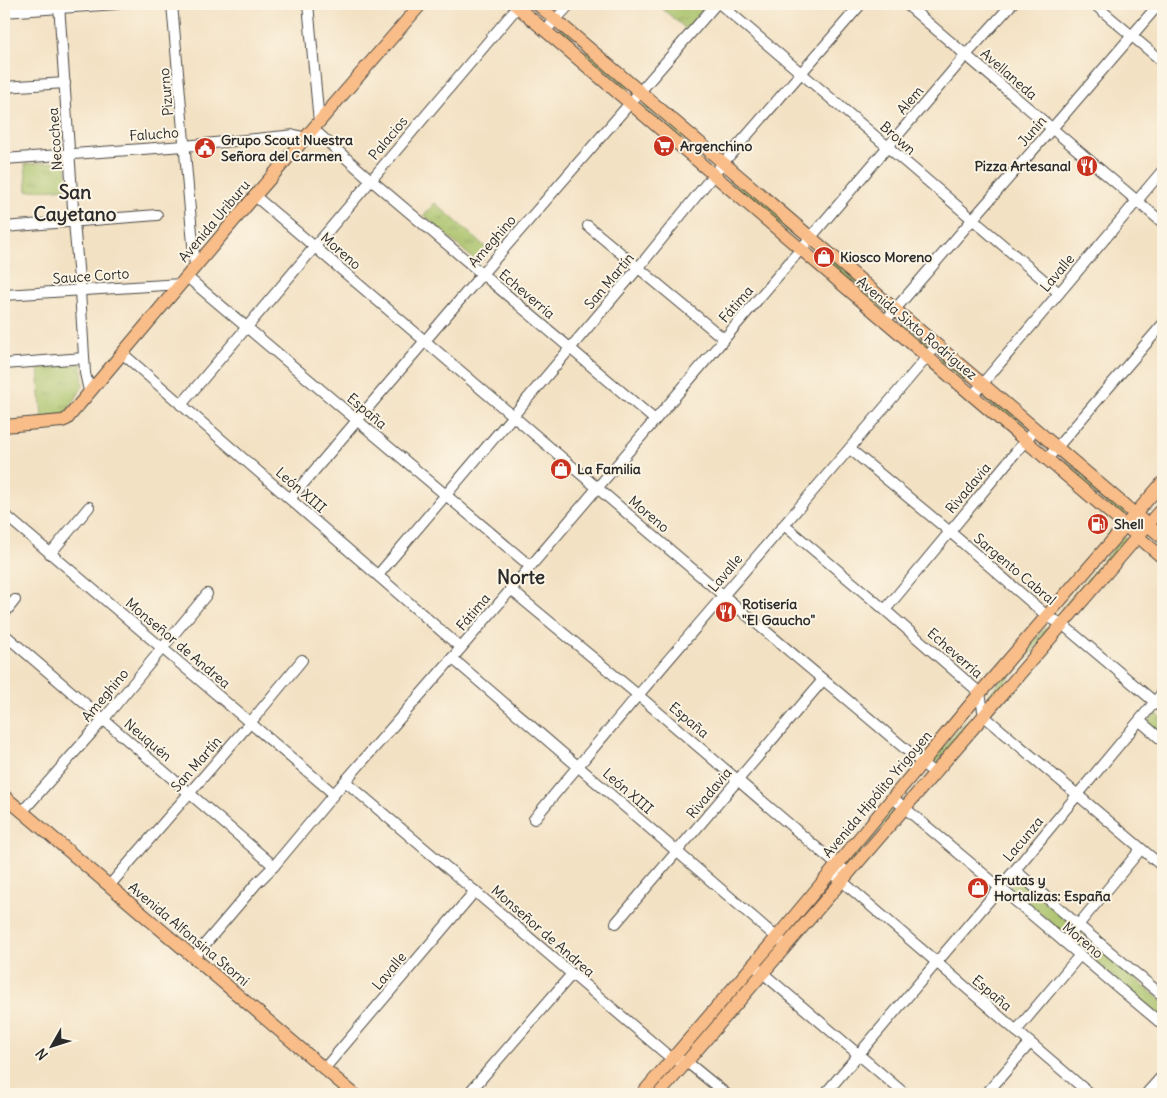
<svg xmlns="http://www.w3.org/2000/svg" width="1167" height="1098" font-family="Delius,sans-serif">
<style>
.grass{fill:url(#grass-dots);stroke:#697649}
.park{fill:url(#park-tufts);stroke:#697649}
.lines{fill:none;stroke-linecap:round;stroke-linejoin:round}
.minor-casing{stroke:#494642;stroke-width:12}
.major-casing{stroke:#494642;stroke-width:14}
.minor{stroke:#fff;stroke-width:10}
.major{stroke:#f8bd88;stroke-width:12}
.labels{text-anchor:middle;stroke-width:4;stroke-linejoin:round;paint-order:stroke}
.street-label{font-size:14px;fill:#2b2b2b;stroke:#fcf5e5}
.poi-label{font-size:14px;font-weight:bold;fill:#2b2b2b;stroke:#fcf5e5;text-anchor:start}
.district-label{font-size:19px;font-weight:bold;fill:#2b2b2b;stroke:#fcf5e5}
</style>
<defs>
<pattern id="grass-dots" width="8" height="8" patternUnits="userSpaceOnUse" patternTransform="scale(1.25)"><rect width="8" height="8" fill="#a7c167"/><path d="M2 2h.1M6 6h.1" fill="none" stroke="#889d55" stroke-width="1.8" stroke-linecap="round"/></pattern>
<pattern id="park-tufts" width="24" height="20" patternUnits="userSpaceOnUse" patternTransform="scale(1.25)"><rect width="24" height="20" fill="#a7c167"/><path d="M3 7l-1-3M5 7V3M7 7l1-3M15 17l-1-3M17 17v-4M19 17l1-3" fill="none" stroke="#889d55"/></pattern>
</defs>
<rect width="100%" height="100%" fill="#fcf5e5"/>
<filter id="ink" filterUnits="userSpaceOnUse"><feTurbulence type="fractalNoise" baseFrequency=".02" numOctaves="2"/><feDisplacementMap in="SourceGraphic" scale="10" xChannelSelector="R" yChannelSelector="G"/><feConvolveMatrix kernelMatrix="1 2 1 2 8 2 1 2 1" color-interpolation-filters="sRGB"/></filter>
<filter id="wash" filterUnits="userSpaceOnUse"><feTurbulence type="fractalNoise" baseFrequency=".0096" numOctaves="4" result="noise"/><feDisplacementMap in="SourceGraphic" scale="20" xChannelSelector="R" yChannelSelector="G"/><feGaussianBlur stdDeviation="1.12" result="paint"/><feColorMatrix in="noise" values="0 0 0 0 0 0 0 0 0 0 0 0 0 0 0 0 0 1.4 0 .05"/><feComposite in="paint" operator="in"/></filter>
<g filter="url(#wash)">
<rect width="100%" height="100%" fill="#f3e1c3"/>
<g class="grass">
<polygon points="562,28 573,38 567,39 581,51 589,51 630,86 624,93 616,86 622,84 605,70 597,69 556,34"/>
<polygon points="648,102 658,111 652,112 671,128 678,127 713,158 708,164 699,157 705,156 688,141 680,141 642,108"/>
<polygon points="733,175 802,233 797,239 728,181"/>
<polygon points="819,248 886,306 881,311 814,254"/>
<polygon points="904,322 931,345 926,351 899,327"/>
<polygon points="943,355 970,378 965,384 938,360"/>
<polygon points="991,395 1028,427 1023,433 986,401"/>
<polygon points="1066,460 1128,513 1123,519 1061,465"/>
<polygon points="1124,536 1128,539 1065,614 1061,610"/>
<polygon points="1046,627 1050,631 992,698 988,695"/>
<polygon points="967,720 971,723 935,765 931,761"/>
<polygon points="891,809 896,812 849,866 845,863"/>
</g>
<g class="park">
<polygon points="657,4 707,4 706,7 686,29"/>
<polygon points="66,161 68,188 27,191 25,164"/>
<polygon points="435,203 490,251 479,264 424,215"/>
<polygon points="82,364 83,386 70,408 65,414 42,419 38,368"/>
<polygon points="1156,713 1163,719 1163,737 1147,724"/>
<polygon points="1017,878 1072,925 1064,934 1009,887"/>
<polygon points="1078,931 1163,1002 1163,1019 1070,940"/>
</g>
</g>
<g filter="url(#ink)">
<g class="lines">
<g class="minor-casing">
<g id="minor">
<polyline points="59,4 74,222 80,291 85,373 89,391"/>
<polyline points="172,4 195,267"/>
<polyline points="308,4 319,122"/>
<polyline points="720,4 1059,293"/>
<polyline points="906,4 1163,223"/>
<polyline points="1094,4 1163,62"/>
<polyline points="4,12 116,4"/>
<polyline points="546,30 570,4"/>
<polyline points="4,87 65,83"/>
<polyline points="313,129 371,180 655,420"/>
<polyline points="4,159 184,146 295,135 306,138"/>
<polyline points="255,196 724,596 934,773"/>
<polyline points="588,226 724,339"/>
<polyline points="4,227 157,215"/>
<polyline points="187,277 530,566"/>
<polyline points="4,295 181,284"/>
<polyline points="885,321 972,220 1062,117 1159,4"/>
<polyline points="122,353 461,648"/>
<polyline points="4,364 84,358"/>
<polyline points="973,395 1163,170"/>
<polyline points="181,405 520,4"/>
<polyline points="850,449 949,531 1047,616 1062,624 1163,709"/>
<polyline points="1047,459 1163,324"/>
<polyline points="290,499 482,274 716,4"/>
<polyline points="4,514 334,794"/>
<polyline points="784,525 885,610 980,693 984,716 1163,867"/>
<polyline points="50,554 89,507"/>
<polyline points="378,575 639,267 723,163 861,4"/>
<polyline points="510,589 638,695 837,865 849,873"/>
<polyline points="885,610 1035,429"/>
<polyline points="4,614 15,600"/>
<polyline points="4,634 274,866"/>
<polyline points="452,658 782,942"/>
<polyline points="1140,721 1163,741"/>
<polyline points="345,781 672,1059 687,1062 726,1094"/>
<polyline points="893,798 1163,1025"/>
<polyline points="22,812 103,720 207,594"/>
<path d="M534,819C663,663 797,512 927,357L937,345"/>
<polyline points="1015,870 1078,925 1163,996"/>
<polyline points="836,876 1090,1094"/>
<polyline points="109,886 250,723 302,660"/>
<polyline points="616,923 823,680"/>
<polyline points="1064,942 1141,849"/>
<polyline points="194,957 256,884 274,866 334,794 461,648 966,55 1012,4"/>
<polyline points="758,969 905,1094"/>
<polyline points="1016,1031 1080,955"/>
<polyline points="324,1069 475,891"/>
<polyline points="468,1094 572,974"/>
<polyline points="825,1094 1015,870 1163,692"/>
<polyline points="986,1094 1030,1043"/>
<polyline points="1146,1094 1163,1075"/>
</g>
</g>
<g class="major-casing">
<g id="major">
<polyline points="514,4 714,175 1163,558"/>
<polyline points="537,4 1163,538"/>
<polyline points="4,426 62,421 67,419 248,204 421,4"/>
<polyline points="4,796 354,1094"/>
<polyline points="642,1094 777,937 980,693 1163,482"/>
<polyline points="659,1094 1163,507"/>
</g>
</g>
<use href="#minor" class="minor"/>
<use href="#major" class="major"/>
</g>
</g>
<defs>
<g id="supermarket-disc" transform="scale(1.125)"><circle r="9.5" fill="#c8321e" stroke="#fcf5e5"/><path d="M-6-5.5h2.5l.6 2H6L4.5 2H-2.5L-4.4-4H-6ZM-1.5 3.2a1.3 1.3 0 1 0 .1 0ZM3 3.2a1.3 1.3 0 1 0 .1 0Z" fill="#fff"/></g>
<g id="civic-disc" transform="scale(1.125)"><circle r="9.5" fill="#c8321e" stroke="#fcf5e5"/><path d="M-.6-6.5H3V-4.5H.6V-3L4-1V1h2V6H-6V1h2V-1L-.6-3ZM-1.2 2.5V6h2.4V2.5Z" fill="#fff"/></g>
<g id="restaurant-disc" transform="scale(1.125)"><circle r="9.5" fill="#c8321e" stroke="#fcf5e5"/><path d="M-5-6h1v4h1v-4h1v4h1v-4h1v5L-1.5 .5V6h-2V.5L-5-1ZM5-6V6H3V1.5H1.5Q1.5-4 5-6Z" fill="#fff"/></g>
<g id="shop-disc" transform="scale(1.125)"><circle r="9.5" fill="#c8321e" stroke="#fcf5e5"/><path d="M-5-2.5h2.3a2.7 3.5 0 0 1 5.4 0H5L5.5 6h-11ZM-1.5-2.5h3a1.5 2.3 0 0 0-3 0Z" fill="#fff"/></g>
<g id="fuel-disc" transform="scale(1.125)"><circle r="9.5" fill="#c8321e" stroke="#fcf5e5"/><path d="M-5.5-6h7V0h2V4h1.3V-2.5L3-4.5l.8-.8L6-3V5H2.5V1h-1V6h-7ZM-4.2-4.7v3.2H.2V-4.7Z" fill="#fff"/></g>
</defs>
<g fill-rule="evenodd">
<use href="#supermarket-disc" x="664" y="146"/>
<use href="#civic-disc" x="205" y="148"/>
<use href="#restaurant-disc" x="1087" y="166"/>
<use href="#shop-disc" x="824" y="257"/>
<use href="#shop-disc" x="561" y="469"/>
<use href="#fuel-disc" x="1098" y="524"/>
<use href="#restaurant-disc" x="726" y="612"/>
<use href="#shop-disc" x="978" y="888"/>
</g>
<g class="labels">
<g class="street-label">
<text transform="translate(1009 74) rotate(41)" y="5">Avellaneda</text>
<text transform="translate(166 92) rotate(-95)" y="5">Pizurno</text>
<text transform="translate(910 100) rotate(-50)" y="5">Alem</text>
<text transform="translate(1032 131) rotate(-49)" y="5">Junín</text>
<text transform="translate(154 134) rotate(-4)" y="5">Falucho</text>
<text transform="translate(388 138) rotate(-50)" y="5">Palacios</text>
<text transform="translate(898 138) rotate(41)" y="5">Brown</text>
<text transform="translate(55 139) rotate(-94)" y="5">Necochea</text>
<text transform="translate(214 221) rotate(-50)" y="5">Avenida Uriburu</text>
<text transform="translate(492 241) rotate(-49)" y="5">Ameghino</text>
<text transform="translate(341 251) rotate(41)" y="5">Moreno</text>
<text transform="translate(1057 273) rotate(-50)" y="5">Lavalle</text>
<text transform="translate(91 276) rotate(-4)" y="5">Sauce Corto</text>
<text transform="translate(609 281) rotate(-50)" y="5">San Martín</text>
<text transform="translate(527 294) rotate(40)" y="5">Echeverría</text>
<text transform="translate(736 304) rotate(-49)" y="5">Fátima</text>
<text transform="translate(917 328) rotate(40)" y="5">Avenida Sixto Rodríguez</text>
<text transform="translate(367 411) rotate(40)" y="5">España</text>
<text transform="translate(968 488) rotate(-50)" y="5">Rivadavia</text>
<text transform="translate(301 490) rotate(41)" y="5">León XIII</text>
<text transform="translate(649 514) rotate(40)" y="5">Moreno</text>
<text transform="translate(1015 569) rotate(40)" y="5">Sargento Cabral</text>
<text transform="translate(725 573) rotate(-50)" y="5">Lavalle</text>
<text transform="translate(473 612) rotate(-50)" y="5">Fátima</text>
<text transform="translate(178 643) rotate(40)" y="5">Monseñor de Andrea</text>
<text transform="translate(955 653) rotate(41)" y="5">Echeverría</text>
<text transform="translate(105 695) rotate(-50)" y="5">Ameghino</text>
<text transform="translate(689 720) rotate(40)" y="5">España</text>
<text transform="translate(148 740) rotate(40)" y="5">Neuquén</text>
<text transform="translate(196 764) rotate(-49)" y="5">San Martín</text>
<text transform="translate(628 791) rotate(41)" y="5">León XIII</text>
<text transform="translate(709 793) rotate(-50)" y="5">Rivadavia</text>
<text transform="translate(877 794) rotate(-50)" y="5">Avenida Hipólito Yrigoyen</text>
<text transform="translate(1023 839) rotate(-50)" y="5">Lacunza</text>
<text transform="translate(543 931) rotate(41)" y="5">Monseñor de Andrea</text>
<text transform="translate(189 934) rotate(40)" y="5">Avenida Alfonsina Storni</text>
<text transform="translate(1083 940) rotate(40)" y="5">Moreno</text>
<text transform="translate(389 971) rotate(-50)" y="5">Lavalle</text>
<text transform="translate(992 993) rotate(40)" y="5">España</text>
</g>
<g class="poi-label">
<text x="221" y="145">Grupo Scout Nuestra<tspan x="221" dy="16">Señora del Carmen</tspan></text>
<text x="680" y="151">Argenchino</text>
<text x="1071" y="171" text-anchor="end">Pizza Artesanal</text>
<text x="840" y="262">Kiosco Moreno</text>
<text x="577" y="474">La Familia</text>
<text x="1114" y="529">Shell</text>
<text x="742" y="609">Rotisería<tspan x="742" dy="16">"El Gaucho"</tspan></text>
<text x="994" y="885">Frutas y<tspan x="994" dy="16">Hortalizas: España</tspan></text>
</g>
<g class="district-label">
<text x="75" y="199">San<tspan x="75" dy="22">Cayetano</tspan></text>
<text x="521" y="584">Norte</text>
</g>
</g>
<rect width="1167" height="1098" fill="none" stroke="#fcf5e5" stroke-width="20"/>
<g transform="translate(52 1046) rotate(231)" stroke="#fcf5e5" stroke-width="4" paint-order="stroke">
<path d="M0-4L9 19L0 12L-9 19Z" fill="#2b2b2b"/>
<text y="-8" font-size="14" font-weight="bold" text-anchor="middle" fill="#2b2b2b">N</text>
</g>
</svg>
